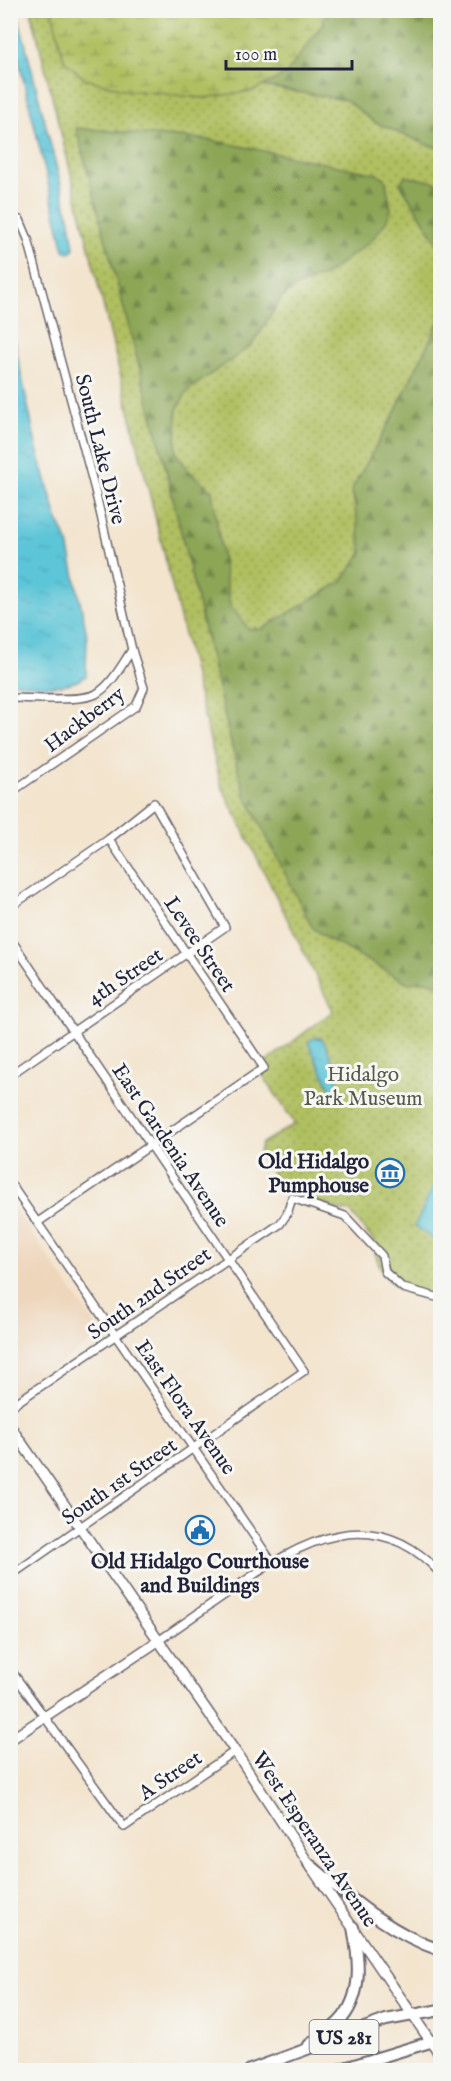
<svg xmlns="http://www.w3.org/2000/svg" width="451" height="2081" font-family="'IM FELL English',serif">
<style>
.built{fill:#eed6bb}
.green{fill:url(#green-dots);stroke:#69704e;stroke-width:1.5}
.forest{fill:url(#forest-firs);stroke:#576449;stroke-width:1.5}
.wetland{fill:url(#wetland-marsh);stroke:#69704e;stroke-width:1.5}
.water{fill:url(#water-ripples);stroke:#3e7489;stroke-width:1.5}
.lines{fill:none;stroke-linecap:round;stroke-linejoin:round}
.street-casing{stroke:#6b666e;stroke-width:10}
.secondary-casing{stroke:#6b666e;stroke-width:12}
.primary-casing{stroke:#6b666e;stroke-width:14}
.street{stroke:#fff;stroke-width:7}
.secondary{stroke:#fff;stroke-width:9}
.primary{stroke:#fff;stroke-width:10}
.labels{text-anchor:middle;stroke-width:6;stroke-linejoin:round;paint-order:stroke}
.shield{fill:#f6f6f2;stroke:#626272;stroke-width:1.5}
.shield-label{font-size:20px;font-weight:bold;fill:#22223b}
.street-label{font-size:21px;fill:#22223b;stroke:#f6f6f2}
.park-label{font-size:21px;fill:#545948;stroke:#f6f6f2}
.poi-label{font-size:21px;font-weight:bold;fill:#22223b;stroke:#f6f6f2;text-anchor:end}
</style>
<defs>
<pattern id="green-dots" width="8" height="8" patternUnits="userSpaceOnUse" patternTransform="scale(1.5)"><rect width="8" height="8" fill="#b0bf61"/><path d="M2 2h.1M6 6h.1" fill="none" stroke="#8f9b51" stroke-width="1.8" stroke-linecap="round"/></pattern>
<pattern id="forest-firs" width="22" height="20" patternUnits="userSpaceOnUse" patternTransform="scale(1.5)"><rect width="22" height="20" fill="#8ca657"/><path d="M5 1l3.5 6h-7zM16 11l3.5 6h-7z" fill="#728749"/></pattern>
<pattern id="wetland-marsh" width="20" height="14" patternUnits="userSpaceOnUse" patternTransform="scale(1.5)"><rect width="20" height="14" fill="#b0bf61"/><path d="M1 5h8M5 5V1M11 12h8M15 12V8" fill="none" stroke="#8f9b51"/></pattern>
<pattern id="water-ripples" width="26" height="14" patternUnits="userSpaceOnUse" patternTransform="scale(1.5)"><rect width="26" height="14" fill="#5bc5d7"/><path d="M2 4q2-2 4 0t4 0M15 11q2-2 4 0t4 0" fill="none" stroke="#4fa9b9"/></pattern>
</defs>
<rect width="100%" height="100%" fill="#f6f6f2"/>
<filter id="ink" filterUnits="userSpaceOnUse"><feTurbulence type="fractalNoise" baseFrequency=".0167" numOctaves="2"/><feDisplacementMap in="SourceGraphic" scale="12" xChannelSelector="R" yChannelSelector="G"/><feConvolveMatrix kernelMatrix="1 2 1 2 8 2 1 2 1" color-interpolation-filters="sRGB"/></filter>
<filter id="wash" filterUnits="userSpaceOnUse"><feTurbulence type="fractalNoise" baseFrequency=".008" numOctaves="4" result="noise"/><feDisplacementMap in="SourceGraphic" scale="24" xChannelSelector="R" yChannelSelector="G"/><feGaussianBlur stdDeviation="1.35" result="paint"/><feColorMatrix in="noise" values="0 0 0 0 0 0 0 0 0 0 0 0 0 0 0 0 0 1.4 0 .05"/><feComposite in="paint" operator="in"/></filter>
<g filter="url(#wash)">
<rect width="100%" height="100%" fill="#f3e4ce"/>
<polygon class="built" points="10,1202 102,1334 11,1397 10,1397"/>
<path class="green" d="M31,11H440V1303C407,1294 384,1289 375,1252L378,1247L350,1211H342L282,1189L259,1152L262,1143L295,1124L258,1068L333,1011L221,785Z"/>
<g class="forest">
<polygon points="328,11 440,11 440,148 428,145 374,122 346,100 262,86 286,73 321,26"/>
<polygon points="76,128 210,140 377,174 385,178 391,209 387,221 371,241 324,276 300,285 282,297 252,345 187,391 177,410 176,453 190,472 212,491 230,606 249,629 262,629 341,582 362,553 352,489 393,416 440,319 440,985 426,981 408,983 325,937 312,927 245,794 235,759 162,452"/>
<polygon points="405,176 440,183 440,247 400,183"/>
</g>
<polygon class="wetland" points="52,11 52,10 328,11 321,26 286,74 253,91 203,98 127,90 85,79 64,60"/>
<g class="water">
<polygon points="10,11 17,11 70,221 74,248 70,253 64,250 11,28"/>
<path d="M10,308L18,359L37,449L57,518L68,543L87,635L86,676C67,691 33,685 11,682Z"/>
<path d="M314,1038H321C331,1049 338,1082 341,1097L338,1098C330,1093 314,1054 308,1042Z"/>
<polygon points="440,1176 440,1244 415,1226 432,1189"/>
</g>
</g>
<g filter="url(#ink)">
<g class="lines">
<g class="street-casing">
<g id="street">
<polyline points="10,222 20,220 28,239 95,490 132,650 144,688 136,706 10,793"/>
<path d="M10,698C29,698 81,702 96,694C112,685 122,664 132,650"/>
<polyline points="10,907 109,839 154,803 225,927 10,1075"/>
<polyline points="10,938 304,1371 10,1576"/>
<polyline points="10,1183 272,1562"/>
<polyline points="38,1222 264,1068 109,839"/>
<polyline points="10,1407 280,1224 287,1214 292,1198 345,1216 382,1256 385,1272 403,1288 440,1298"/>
<path d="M158,1641C183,1624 208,1606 233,1589C301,1541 373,1500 440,1573"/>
<polyline points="10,1669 124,1827 235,1751"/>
<polyline points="431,2042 440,2058"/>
</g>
</g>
<g class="secondary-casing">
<g id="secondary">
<polyline points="10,1426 235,1751 309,1864 431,2042"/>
<polyline points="10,1740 158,1641"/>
</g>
</g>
<g class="primary-casing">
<g id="primary">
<path d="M309,1864C349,1897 391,1934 440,1950"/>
<path d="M309,2045C319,2038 330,2031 339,2022C364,1996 359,1959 353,1927"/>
<polyline points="250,2070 386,2020 440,2010"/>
<polyline points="338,2070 440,2039"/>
</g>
</g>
<use href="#street" class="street"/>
<use href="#secondary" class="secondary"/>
<use href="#primary" class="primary"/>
</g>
</g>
<defs>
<g id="museum-ring" transform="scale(1.5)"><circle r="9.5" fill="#f6f6f2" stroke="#1f6fb2" stroke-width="1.5"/><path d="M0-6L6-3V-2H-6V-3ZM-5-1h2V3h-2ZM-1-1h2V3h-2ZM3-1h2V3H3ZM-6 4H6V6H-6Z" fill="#1f6fb2"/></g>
<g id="civic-ring" transform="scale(1.5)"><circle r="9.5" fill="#f6f6f2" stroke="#1f6fb2" stroke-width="1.5"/><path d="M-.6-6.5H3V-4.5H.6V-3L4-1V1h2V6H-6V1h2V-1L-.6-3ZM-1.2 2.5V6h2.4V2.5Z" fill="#1f6fb2"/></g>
</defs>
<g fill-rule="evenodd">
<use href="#museum-ring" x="390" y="1173"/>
<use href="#civic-ring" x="200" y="1530"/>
</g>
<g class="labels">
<rect class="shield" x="309.5" y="2020" width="69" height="34" rx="4.5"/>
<g class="shield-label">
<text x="344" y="2044">US 281</text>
</g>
<g class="street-label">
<text transform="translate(101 449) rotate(76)" y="7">South Lake Drive</text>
<text transform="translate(84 719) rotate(-37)" y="7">Hackberry</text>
<text transform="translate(200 944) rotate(56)" y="7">Levee Street</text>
<text transform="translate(125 976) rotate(-34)" y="7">4th Street</text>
<text transform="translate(171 1145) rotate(56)" y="7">East Gardenia Avenue</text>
<text transform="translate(149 1293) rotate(-35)" y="7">South 2nd Street</text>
<text transform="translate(186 1407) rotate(55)" y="7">East Flora Avenue</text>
<text transform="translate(119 1481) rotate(-35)" y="7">South 1st Street</text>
<text transform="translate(170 1775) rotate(-34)" y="7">A Street</text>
<text transform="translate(315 1839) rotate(56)" y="7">West Esperanza Avenue</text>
</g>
<g class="park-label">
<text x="363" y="1081">Hidalgo<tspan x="363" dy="24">Park Museum</tspan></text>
</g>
<g class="poi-label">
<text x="369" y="1168">Old Hidalgo<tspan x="369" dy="24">Pumphouse</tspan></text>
<text x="200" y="1568" text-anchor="middle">Old Hidalgo Courthouse<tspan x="200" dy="24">and Buildings</tspan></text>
</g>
</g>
<rect width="451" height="2081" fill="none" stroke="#f6f6f2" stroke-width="36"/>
<path d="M226 60v9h126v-9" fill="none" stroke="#22223b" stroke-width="3"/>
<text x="235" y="60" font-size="18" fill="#22223b" stroke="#f6f6f2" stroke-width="4.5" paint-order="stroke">100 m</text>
</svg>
